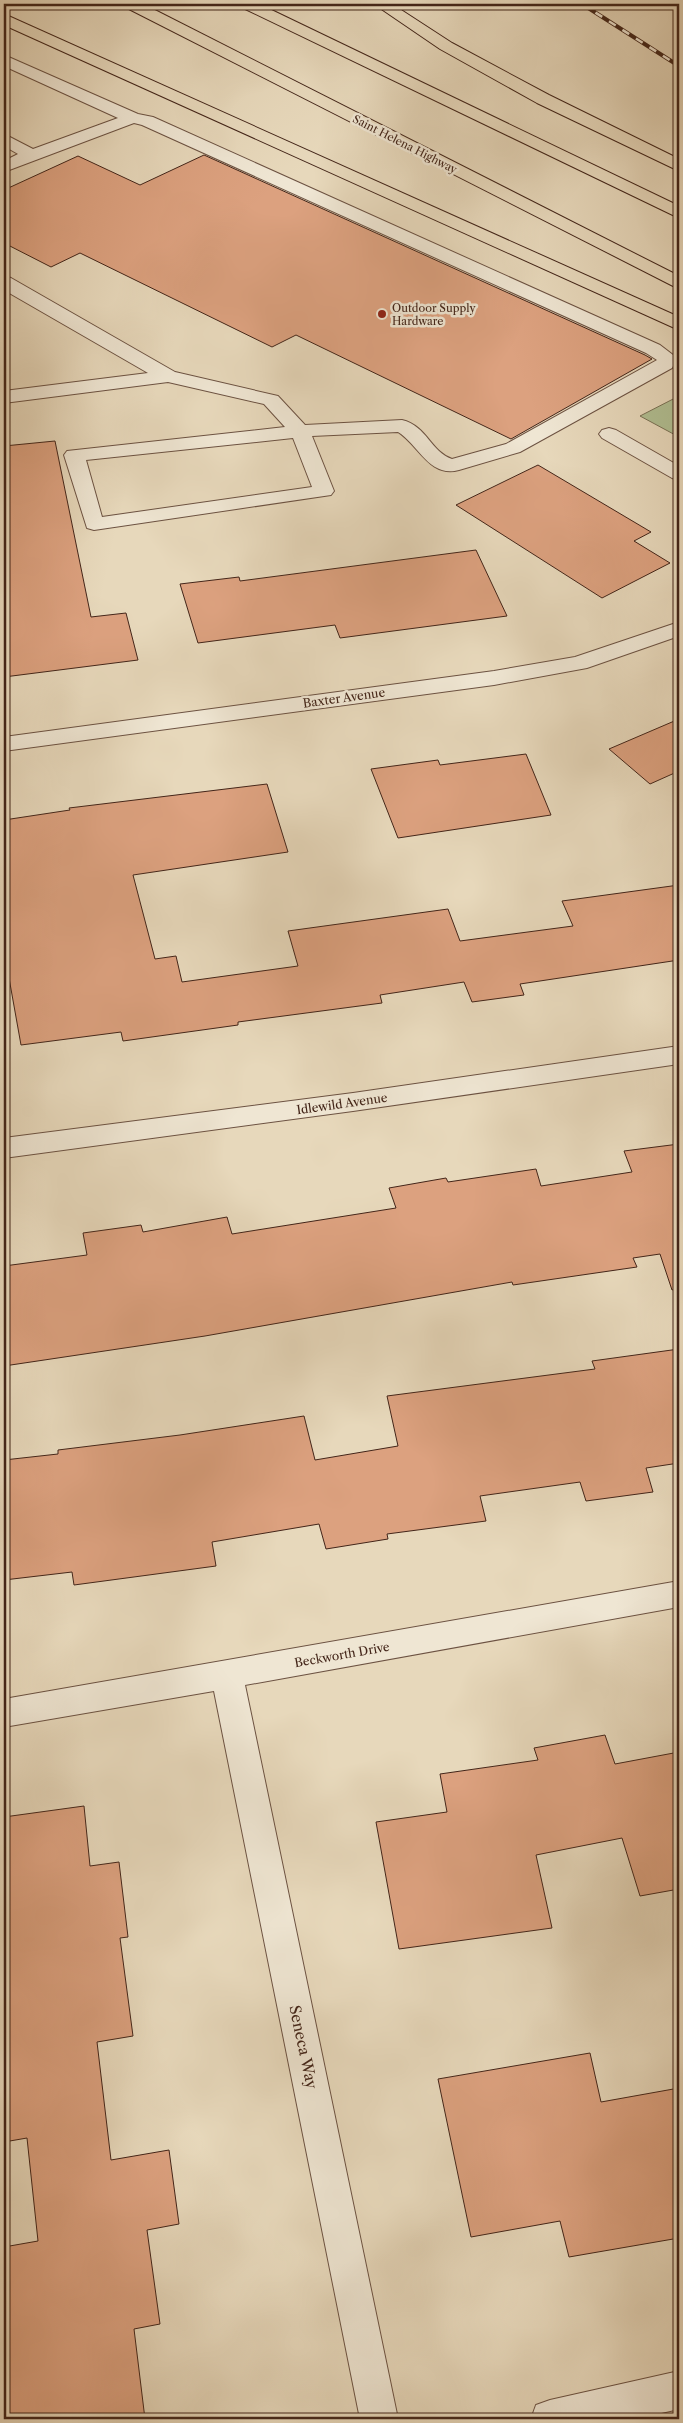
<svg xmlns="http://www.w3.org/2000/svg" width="683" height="2423" font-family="'Libre Caslon Text',serif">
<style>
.green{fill:#b1bf93;stroke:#7a7256}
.building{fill:#dca17f;stroke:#432519}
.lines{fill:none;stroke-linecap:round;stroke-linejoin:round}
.service-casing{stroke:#6c5242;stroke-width:2}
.minor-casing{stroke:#6c5242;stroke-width:2}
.motorway-casing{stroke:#432519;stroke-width:2}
.service{fill:#efe6d3;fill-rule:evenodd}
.minor{fill:#efe6d3;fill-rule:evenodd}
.motorway{fill:#e7d8bb;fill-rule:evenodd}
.rail-casing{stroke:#432519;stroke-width:4}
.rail{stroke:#efe6d3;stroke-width:2.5;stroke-dasharray:8;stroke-linecap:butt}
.poi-dot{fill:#8f2418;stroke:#efe6d3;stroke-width:2}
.labels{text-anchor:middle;stroke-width:5;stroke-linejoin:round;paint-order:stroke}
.far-street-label{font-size:11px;fill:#432519;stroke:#efe6d3}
.far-poi-label{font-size:11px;fill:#432519;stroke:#efe6d3;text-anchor:start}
.street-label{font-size:12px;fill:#432519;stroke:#efe6d3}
.near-street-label{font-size:15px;fill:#432519;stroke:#efe6d3}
</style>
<rect width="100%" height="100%" fill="#e7d8bb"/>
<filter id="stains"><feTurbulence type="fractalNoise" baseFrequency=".004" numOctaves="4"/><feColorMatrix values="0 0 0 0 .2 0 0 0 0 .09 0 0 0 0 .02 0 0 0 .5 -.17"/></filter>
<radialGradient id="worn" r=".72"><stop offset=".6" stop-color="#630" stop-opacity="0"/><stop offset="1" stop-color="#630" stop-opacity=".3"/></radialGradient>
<polygon class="green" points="679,396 679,437 640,416"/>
<g class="building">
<polygon points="204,155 645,355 652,359 511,439 296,335 272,347 80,253 51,267 4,243 4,190 78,156 140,185"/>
<polygon points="55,441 91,617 126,613 138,660 4,677 4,446"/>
<polygon points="538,465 651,532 634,541 670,563 602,598 456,505"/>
<polygon points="476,550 507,616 340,638 335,625 198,643 180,584 239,577 240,581"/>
<polygon points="679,719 679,771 650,784 609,749"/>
<polygon points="526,754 551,815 398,838 371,769 438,760 440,765"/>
<polygon points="267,784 288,852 133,875 155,959 176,956 182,982 298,966 288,931 448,909 460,941 573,926 562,901 679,885 679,960 520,984 524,995 472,1002 464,982 380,995 382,1003 238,1022 238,1025 123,1041 121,1032 21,1045 4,950 4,820 70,810 69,808"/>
<polygon points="679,1144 679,1288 672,1290 660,1254 633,1258 637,1267 513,1285 512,1282 205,1336 4,1366 4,1266 87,1255 83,1233 141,1225 143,1232 227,1217 232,1234 396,1208 389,1188 446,1178 448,1182 536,1169 541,1186 632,1172 624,1151"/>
<polygon points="679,1349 679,1463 646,1468 653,1492 586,1501 580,1482 480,1496 486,1521 387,1534 388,1539 326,1549 319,1524 212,1542 216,1566 74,1585 72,1572 4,1580 4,1460 58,1454 58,1450 180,1435 304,1416 315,1460 398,1446 387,1396 595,1369 592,1361"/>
<polygon points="605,1735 615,1764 679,1752 679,1889 640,1896 622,1838 536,1855 552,1928 399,1949 376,1822 447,1812 440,1774 538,1760 534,1748"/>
<polygon points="84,1806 90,1866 119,1862 128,1937 120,1938 133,2036 97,2042 111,2160 169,2150 179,2224 147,2230 160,2324 134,2329 145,2419 4,2419 4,2247 38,2241 27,2138 4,2142 4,1817"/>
<polygon points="590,2053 601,2102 679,2088 679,2238 569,2257 560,2221 471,2237 438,2079"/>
</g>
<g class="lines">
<g class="service-casing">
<path id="service" d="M4,55L138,114L153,117L660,345L677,358L672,368L520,452L459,470C429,478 419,445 398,432L312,436L334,491L331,495L94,530L87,528L64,455L67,451L285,427L264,404L168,382L4,403V391L148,373L4,290V276L11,278L175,372L278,396L305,425L402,420C427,426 431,452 452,459L506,444L657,360L646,353L142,125L134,123L4,172V161L18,154L4,146V134L33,149L118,118L4,66ZM293,438L312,487L102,517L86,460Z"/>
</g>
<g class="minor-casing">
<g id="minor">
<polygon points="609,428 616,430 679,466 679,480 672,478 602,438 599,434 602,430"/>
<polygon points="679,622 679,636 587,668 494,685 4,751 4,737 494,671 575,657"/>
<polygon points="679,1046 679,1064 353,1111 4,1158 4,1138 353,1093"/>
<polygon points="679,1581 679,1607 245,1685 398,2419 360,2419 214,1691 4,1727 4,1699"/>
<polygon points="679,2371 679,2409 635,2419 531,2419 536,2405 550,2400"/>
</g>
</g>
<g class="motorway-casing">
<g id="motorway">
<polygon points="123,4 143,4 679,276 679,289 125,7"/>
<polygon points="239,4 259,4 679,206 679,218 241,7"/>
<polygon points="374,4 392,4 452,43 549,95 679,159 679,171 537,103 440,49"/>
<polygon points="4,14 679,317 679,330 4,25"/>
</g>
</g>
<use href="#service" class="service"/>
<use href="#minor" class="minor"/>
<use href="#motorway" class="motorway"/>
<g class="rail-casing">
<polyline id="rail" points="582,4 679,66"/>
</g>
<use href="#rail" class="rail"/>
</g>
<circle class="poi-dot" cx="382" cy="314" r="5"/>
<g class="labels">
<g class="far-street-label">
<text transform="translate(405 144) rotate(27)" y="4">Saint Helena Highway</text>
</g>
<g class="far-poi-label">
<text x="392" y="312">Outdoor Supply<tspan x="392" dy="13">Hardware</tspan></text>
</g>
<g class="street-label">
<text transform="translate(344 698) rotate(-8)" y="4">Baxter Avenue</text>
<text transform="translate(342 1104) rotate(-8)" y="4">Idlewild Avenue</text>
<text transform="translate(342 1655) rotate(-10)" y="4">Beckworth Drive</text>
</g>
<g class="near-street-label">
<text transform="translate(303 2047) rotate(78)" y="5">Seneca Way</text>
</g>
</g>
<rect width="683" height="2423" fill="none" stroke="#e7d8bb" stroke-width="20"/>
<rect x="5" y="5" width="673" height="2413" fill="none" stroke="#432519" stroke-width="2.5"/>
<rect x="10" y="10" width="663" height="2403" fill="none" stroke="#432519"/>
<rect width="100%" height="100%" filter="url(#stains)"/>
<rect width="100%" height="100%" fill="url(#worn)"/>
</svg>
